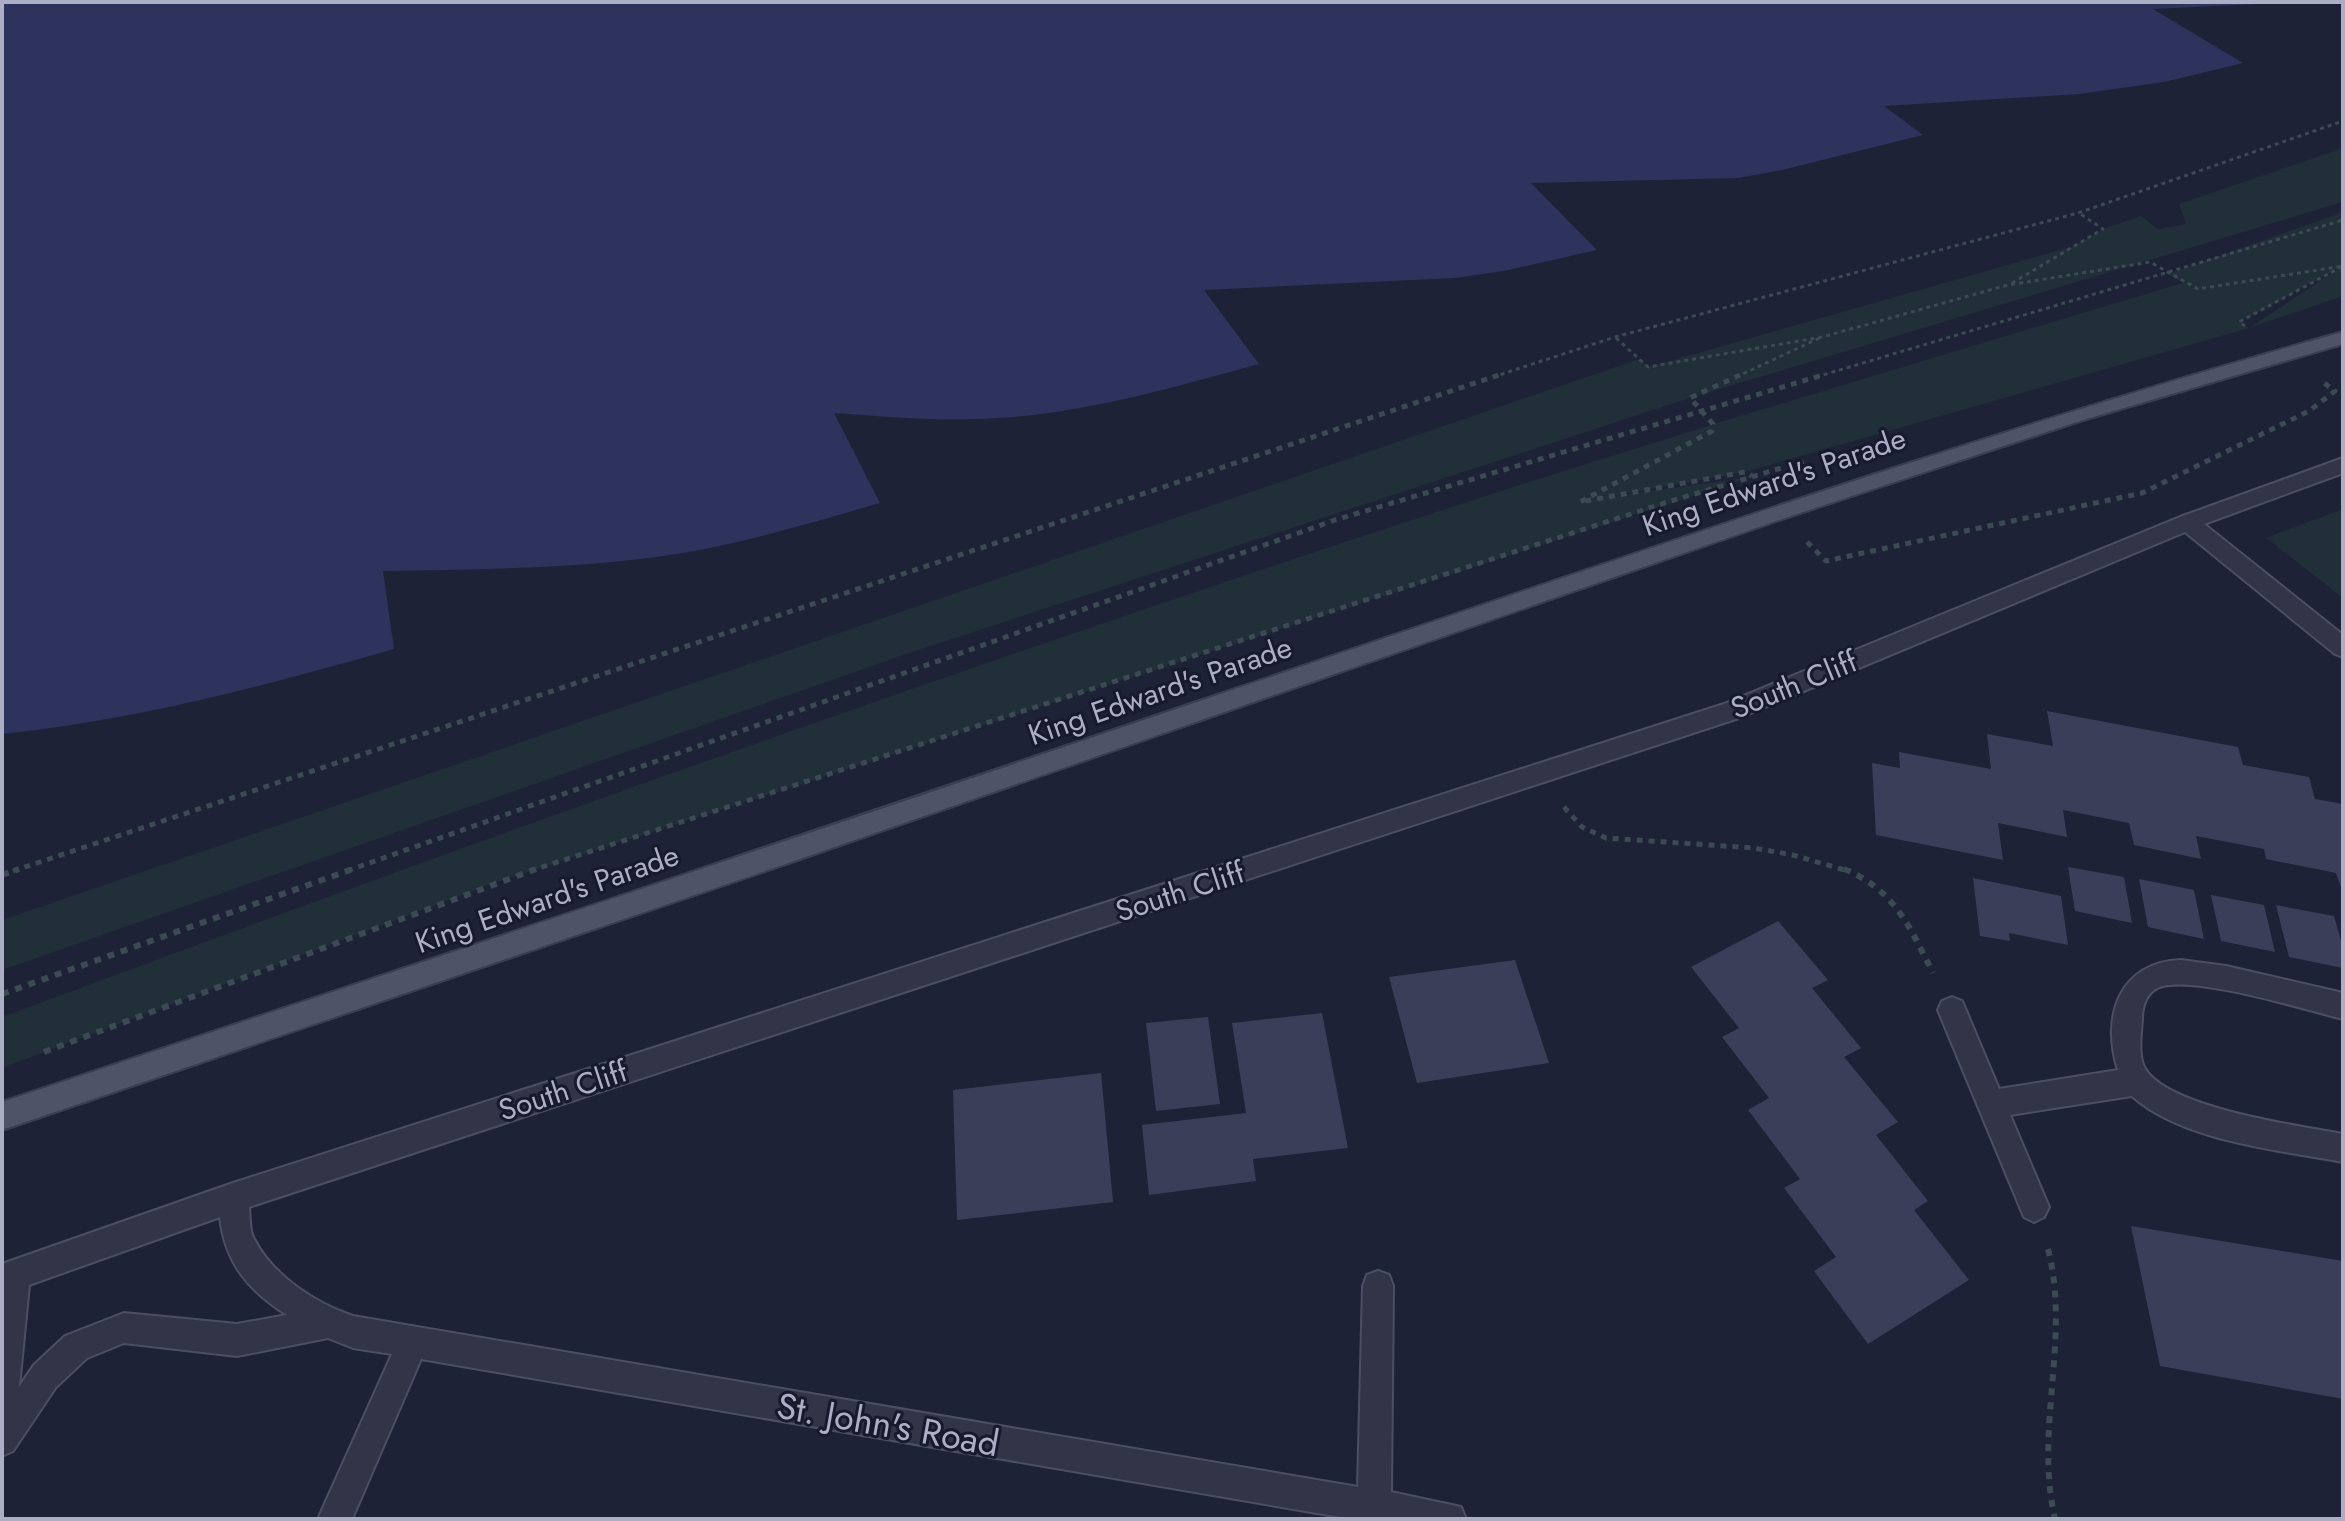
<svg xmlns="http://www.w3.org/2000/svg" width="2345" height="1521" font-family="Jost,sans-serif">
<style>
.green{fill:#202f38;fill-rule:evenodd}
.water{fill:#2d335c}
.building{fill:#3a3e58}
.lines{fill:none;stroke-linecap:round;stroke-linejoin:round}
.minor-casing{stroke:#4c4f63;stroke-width:4}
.major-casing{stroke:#3b3e51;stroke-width:4}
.path-far2{stroke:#3b4a53;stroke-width:3;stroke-dasharray:4 4;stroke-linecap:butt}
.path-far1{stroke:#3b4a53;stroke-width:5;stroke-dasharray:6 6;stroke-linecap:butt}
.path{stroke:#3b4a53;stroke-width:6;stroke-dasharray:7 7;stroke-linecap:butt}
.minor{fill:#323548;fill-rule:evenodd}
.major{fill:#4f5368;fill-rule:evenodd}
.labels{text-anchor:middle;stroke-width:6;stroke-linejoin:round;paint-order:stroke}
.street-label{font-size:30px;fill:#abaec5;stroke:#171a2c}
.near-street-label{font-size:36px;fill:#abaec5;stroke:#171a2c}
</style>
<rect width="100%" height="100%" fill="#1e2237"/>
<g class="green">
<polygon points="2343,148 2343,202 1690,398 909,653 2,970 2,920 1639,359 1649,367 2074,246 2103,229 2141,216 2158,229 2186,224 2179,204"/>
<path d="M2343,212V296L2249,328L1745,472L1613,496L1752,477L494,883L2,1068V1017C486,837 973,663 1464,503C1702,426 1943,355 2183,283L2168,274ZM2332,273L2249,328L2240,322L2331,273Z"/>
<polygon points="2343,509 2343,598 2266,538"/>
</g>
<path class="water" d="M2,2H2300L2153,9L2243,63L2164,82L2079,94L1884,106L1923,135L1782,170L1739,178L1531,183L1597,250L1504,271L1455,278L1204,290L1259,364C1167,389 1072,417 976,419C928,421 881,416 834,413L880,503C813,522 746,543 677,554C580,569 481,569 383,571L394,649C264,686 137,720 2,734Z"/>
<g class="building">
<polygon points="2047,711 2238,747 2243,765 2309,777 2315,799 2343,804 2343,893 2336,873 2266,859 2264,849 2196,836 2201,859 2134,845 2129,823 2063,810 2067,837 1998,823 2003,860 1876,835 1872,763 1900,768 1899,752 1991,769 1987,734 2053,746"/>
<polygon points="2068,867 2124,877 2132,923 2075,911"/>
<polygon points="1973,878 2061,896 2068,945 2009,933 2010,941 1980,936"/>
<polygon points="2139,879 2194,890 2204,939 2148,927"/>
<polygon points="2211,895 2264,905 2275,952 2221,941"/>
<polygon points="2276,905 2334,916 2343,948 2343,968 2289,957"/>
<polygon points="1778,921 1828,980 1812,988 1861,1048 1844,1057 1898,1122 1876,1135 1928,1201 1914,1210 1969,1280 1868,1344 1814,1271 1836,1257 1784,1188 1800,1179 1748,1110 1769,1098 1722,1037 1739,1028 1691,967"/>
<polygon points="1515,960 1549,1063 1417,1083 1389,977"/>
<polygon points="1322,1013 1348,1148 1253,1159 1256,1181 1149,1195 1142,1125 1246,1113 1232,1023"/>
<polygon points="1208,1017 1220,1104 1156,1111 1146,1023"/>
<polygon points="1101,1073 1113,1202 957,1220 953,1090"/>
<polygon points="2131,1226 2343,1261 2343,1399 2160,1366"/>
</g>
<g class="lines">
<g class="minor-casing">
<g id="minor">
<path d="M2343,458V473L2204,524L2343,635V657L2335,654L2185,532L1739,718L249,1207C250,1217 249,1231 254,1239C273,1276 315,1303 353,1316L1358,1487L1363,1286L1367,1275L1378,1271L1389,1275L1393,1286L1391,1492L1461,1507L1466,1519H1352L421,1359L352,1519H318L392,1354L353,1348L328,1338L237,1356L124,1343L87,1358L56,1387L13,1451L2,1456V1264L233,1183L1724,704L2180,517ZM220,1217C225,1263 249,1291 287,1315L237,1324L124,1313L65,1336L34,1365L19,1387L29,1285Z"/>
<path d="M2181,960L2226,966L2343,993V1019C2303,1009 2200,977 2163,986C2148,989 2142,1005 2142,1019C2141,1033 2138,1054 2144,1067C2165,1108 2300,1126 2343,1134V1162C2279,1150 2182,1141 2132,1096L2010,1115L2049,1207L2044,1217L2034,1222L2024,1217L1938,1010L1942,1001L1952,997L1962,1001L1999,1089L2118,1070C2101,1017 2119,962 2181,960Z"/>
</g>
</g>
<g class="major-casing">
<path id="major" d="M2343,332V344L2083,420L1785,518L774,868L2,1130V1102C413,965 825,829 1235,689C1603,565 1969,436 2343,332Z"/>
</g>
<g class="path-far2">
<polyline points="2012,283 2103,229 2079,213"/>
<polyline points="1616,338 1648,367 1822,337 2008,285 2150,262 2198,289 2343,266 2239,322 2248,328"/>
<polyline points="1493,377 1615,337 2078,213 2343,121"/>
<polyline points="1736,377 1822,337"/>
<polyline points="1816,377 2343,220"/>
</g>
<g class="path-far1">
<polyline points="1740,375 1690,398 1713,424 1712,431 1580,502 1745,472 1752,476"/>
<polyline points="1807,542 1826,561 2142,493 2309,411 2335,391 2324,383"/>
<polyline points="1564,807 1582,827 1606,838 1754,848 1793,855 1848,871"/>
<polyline points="13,871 1499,375"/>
<polyline points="347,871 1335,520 1823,375"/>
<polyline points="530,871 1671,501 1805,461"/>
</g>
<g class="path">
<path d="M1844,869C1895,890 1909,926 1933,973"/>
<polyline points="2,875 19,869"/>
<polyline points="2,994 353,869"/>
<polyline points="44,1052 536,869"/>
<path d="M2048,1249C2071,1339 2034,1428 2055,1519"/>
</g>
<use href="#minor" class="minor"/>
<use href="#major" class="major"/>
</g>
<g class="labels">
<g class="street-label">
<text transform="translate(1774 482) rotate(-19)" y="10">King Edward's Parade</text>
<text transform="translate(1794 685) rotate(-22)" y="10">South Cliff</text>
<text transform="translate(1160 691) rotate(-19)" y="10">King Edward's Parade</text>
<text transform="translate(1180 892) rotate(-18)" y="10">South Cliff</text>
<text transform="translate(547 899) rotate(-19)" y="10">King Edward's Parade</text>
<text transform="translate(563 1091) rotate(-18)" y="10">South Cliff</text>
</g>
<g class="near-street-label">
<text transform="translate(888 1424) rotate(10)" y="13">St. John's Road</text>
</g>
</g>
<rect width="2345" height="1521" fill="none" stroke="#abaec5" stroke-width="8"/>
</svg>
